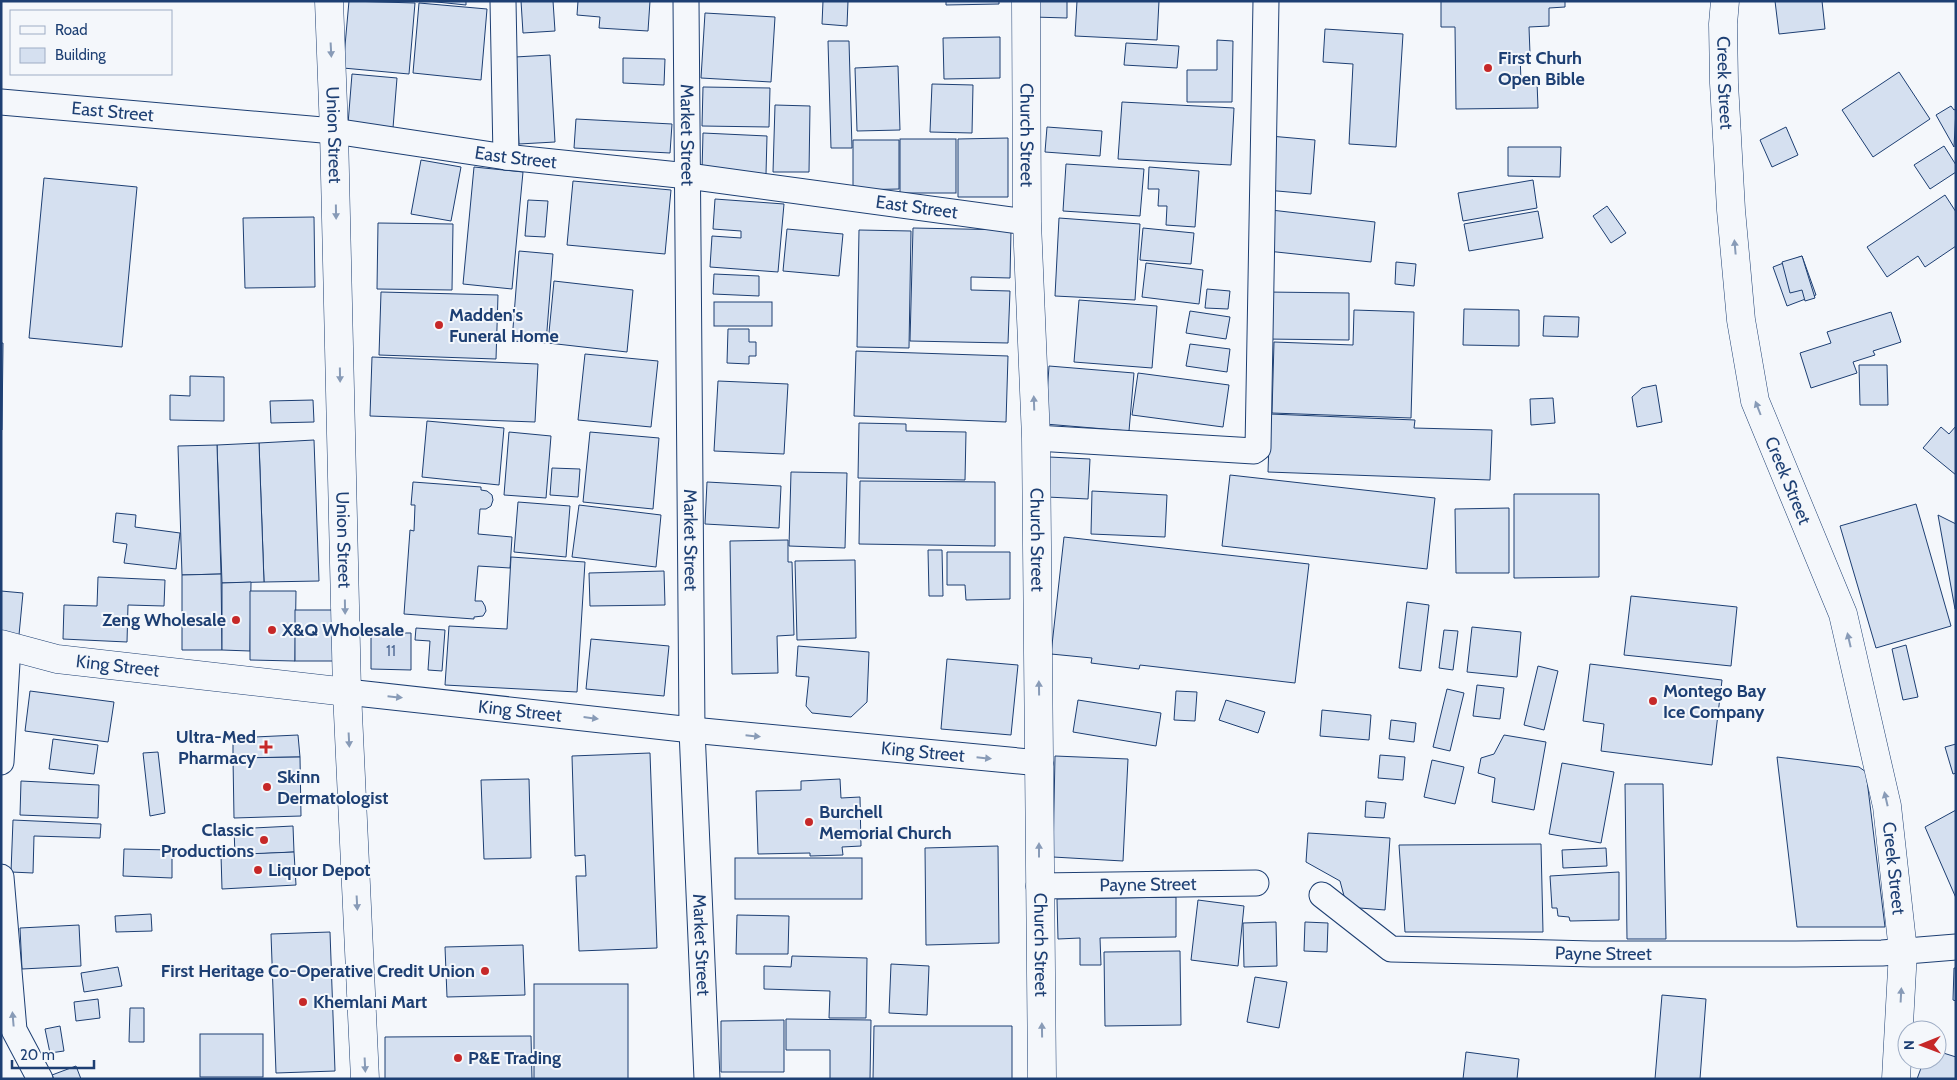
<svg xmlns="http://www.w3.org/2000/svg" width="1957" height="1080" font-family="Cabin,sans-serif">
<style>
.building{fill:#d5e0f0;stroke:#1d3f73}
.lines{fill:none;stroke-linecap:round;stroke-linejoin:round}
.street-casing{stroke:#1d3f73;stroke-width:27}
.secondary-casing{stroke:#1d3f73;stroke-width:29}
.street{stroke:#f4f7fb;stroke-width:25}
.secondary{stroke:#f4f7fb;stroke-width:28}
.oneway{fill:#889bb7}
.poi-dot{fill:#c62828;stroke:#f4f7fb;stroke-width:2}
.labels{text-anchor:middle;stroke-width:4;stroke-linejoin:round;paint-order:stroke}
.number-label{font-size:15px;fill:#4b6792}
.poi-label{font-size:18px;font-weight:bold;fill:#1d3f73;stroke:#f4f7fb;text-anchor:start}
.street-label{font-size:18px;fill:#1d3f73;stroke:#f4f7fb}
</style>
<rect width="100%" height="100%" fill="#f4f7fb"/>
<g class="building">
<polygon points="349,1 415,3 409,74 343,68"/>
<polygon points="427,1 466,1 466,5"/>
<polygon points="521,1 553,1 555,31 523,33"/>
<polygon points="578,1 650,1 648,31 599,28 600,17 577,15"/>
<polygon points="823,1 848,1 847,26 822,24"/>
<polygon points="946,1 999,1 999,4 946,5"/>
<polygon points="1033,1 1067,1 1067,18 1033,17"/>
<polygon points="1077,1 1159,1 1157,40 1075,36"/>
<polygon points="1441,1 1565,1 1565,7 1549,8 1549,26 1529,27 1530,54 1520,54 1521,82 1537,82 1538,108 1456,109 1455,27 1441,27"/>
<polygon points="1775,1 1822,1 1825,29 1779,34"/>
<polygon points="419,3 487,9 481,80 413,73"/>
<polygon points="705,13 775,17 771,82 701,78"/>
<polygon points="1325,29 1403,34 1396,147 1349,144 1353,64 1323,62"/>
<polygon points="1000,37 1000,78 944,79 943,38"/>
<polygon points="1217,40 1233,41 1232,102 1187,102 1187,70 1217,70"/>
<polygon points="828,41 849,41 852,148 831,148"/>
<polygon points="1126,43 1179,46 1177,68 1124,65"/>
<polygon points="550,55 555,142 519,144 515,57"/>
<polygon points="623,58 665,59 664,85 623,83"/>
<polygon points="898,66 900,130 857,131 855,68"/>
<polygon points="1899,72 1930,119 1873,157 1842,110"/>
<polygon points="352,74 397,78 393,128 348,124"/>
<polygon points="932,84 973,85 972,133 930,132"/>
<polygon points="703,87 770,88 769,127 702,126"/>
<polygon points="1122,102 1234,108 1231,165 1118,159"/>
<polygon points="775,105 810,106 809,172 773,172"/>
<polygon points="1951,106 1954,110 1956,109 1954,147 1936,115"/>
<polygon points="576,119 672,124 670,153 574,148"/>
<polygon points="1047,127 1102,131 1100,156 1045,152"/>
<polygon points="1786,127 1798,155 1772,167 1760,140"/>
<polygon points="703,133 767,136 766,174 702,171"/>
<polygon points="1270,136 1315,140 1311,194 1266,190"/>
<polygon points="1008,138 1008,197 958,197 958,139"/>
<rect x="900" y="139" width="56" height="54"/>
<polygon points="853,140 899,140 899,189 853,190"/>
<polygon points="1944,146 1956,165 1956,172 1930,189 1914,165"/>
<polygon points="1508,147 1561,147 1560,177 1508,176"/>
<polygon points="421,160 461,167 451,221 411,214"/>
<polygon points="1066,164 1144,169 1140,216 1063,211"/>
<polygon points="474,167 523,172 512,289 463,284"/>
<polygon points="1149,167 1199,171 1195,227 1166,225 1167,206 1158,206 1159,189 1148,189"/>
<polygon points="44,178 137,187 122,347 29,338"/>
<polygon points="1533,180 1537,208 1463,221 1458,193"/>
<polygon points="573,181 671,190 665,254 567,245"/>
<polygon points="1945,195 1956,212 1956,246 1925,267 1918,256 1887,277 1867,247"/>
<polygon points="715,199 784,204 778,272 710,267 712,236 741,238 741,231 713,229"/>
<polygon points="528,200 548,201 545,237 525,236"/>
<polygon points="1607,206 1626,233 1611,243 1593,216"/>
<polygon points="1271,210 1375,222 1371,262 1267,251"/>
<polygon points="1538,211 1543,238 1469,251 1464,224"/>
<polygon points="314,217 315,287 245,288 243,218"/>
<polygon points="1059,218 1140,224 1135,300 1055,296"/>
<polygon points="378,223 453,224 452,290 377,289"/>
<polygon points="913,228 1011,230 1010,278 971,277 971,290 1010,291 1008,343 910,341"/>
<polygon points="1143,228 1194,233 1191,264 1140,260"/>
<polygon points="787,229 843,234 839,276 783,271"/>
<polygon points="859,230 911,231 909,348 857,347"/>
<polygon points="519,251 553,254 546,343 512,341"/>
<polygon points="1802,256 1816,295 1787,306 1773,267"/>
<polygon points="1802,256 1815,298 1805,301 1802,290 1790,293 1782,262"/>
<polygon points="1396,262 1416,264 1414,286 1395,284"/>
<polygon points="1146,263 1203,270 1199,304 1142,297"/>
<polygon points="714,274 759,276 759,296 713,294"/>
<polygon points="554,281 633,290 627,352 548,343"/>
<polygon points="1207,289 1230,291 1228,309 1205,308"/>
<polygon points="381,292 498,295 496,359 379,355"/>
<polygon points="1266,292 1349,293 1349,340 1265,339"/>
<polygon points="1079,300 1157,306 1152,368 1074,362"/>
<rect x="714" y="302" width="58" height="24"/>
<polygon points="1464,309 1519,310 1519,346 1463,345"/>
<polygon points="1354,310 1414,312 1411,418 1272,413 1274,342 1353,345"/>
<polygon points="1190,311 1230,317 1226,339 1186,333"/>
<polygon points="1891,312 1901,342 1873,351 1875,355 1853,362 1857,373 1811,388 1800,353 1831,343 1827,332"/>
<polygon points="1544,316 1579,317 1578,337 1543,336"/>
<polygon points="728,329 749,329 749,342 756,342 756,356 749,356 749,364 727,363"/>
<polygon points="1,343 3,343 2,430 1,430"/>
<polygon points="1190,344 1230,349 1227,372 1186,366"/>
<polygon points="856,351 1008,356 1006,422 854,416"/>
<polygon points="585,354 658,361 651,427 578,420"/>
<polygon points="372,357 538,364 535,422 370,416"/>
<polygon points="1859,365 1887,365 1888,405 1860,405"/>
<polygon points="1049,366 1134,373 1129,431 1045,424"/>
<polygon points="1138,373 1229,385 1223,427 1132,415"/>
<polygon points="190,376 224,377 224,421 170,420 170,395 190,396"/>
<polygon points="718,381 788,384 784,454 714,451"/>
<polygon points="1656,385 1662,422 1637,427 1632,397 1642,388"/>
<polygon points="1553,398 1555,423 1531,425 1530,399"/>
<polygon points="313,400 314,422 271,423 270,401"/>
<polygon points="1270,414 1415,420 1414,428 1492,430 1490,480 1268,472"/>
<polygon points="427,421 504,428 499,485 422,477"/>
<polygon points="859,423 906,424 906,431 966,432 965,480 858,478"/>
<polygon points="1956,426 1956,475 1923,448 1941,427 1949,434"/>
<polygon points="509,432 551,436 546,498 504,495"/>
<polygon points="590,432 659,438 653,509 583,502"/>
<polygon points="314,440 319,581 264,582 259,443"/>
<polygon points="259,443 264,582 222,583 217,445"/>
<polygon points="217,445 221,574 182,575 178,446"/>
<polygon points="1049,457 1090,459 1088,499 1047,497"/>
<polygon points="552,468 580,469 578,497 550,495"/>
<polygon points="791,472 847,473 845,548 789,546"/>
<polygon points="1230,475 1435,498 1427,569 1222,546"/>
<polygon points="860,481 995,482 995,546 859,544"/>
<polygon points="413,482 481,487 481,490 487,491 492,495 493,500 491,506 486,509 480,509 478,534 512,537 510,568 478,566 475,601 482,601 485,606 486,611 483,616 474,617 474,619 404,614 410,530 414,531 415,505 411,505"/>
<polygon points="707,482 781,486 779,528 705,524"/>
<polygon points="1092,491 1167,495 1165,537 1091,534"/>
<polygon points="1514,494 1599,494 1599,577 1514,578"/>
<polygon points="518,502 570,506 566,557 514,552"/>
<polygon points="1916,504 1951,626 1876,648 1840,526"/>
<polygon points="579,505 661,515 656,567 572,557"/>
<polygon points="1509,508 1509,573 1456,573 1455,509"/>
<polygon points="116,513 136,515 135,527 180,533 176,569 124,563 127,544 113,542"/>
<polygon points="1938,515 1956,524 1956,609 1955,609"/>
<polygon points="1064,537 1309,564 1295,683 1140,665 1139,669 1091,663 1092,658 1051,654"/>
<polygon points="788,540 788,562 792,562 794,635 777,636 778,673 732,674 730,541"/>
<polygon points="928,550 942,550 943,596 929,596"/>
<polygon points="947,552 1010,552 1010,599 966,600 965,585 947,585"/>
<polygon points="511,557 585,562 577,692 445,685 449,626 507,629"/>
<polygon points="855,560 856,638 797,640 795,561"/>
<polygon points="664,571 665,605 590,606 589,573"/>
<polygon points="221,574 222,650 182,650 182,575"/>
<polygon points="98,577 165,580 164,606 128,605 127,642 63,639 64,605 97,606"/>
<polygon points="251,582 250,651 222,650 222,583"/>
<polygon points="1,591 23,593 19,635 1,633"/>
<polygon points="250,591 296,591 295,661 250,660"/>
<polygon points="1631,596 1737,607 1731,666 1624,655"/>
<polygon points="1407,602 1429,605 1421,671 1399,668"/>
<rect x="295" y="610" width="40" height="51"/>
<polygon points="1472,627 1521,632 1517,677 1467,672"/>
<polygon points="416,628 445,630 442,671 428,670 430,641 415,640"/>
<polygon points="1444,630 1458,631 1453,670 1439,668"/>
<polygon points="371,633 411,633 411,670 371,669"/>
<polygon points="591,639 669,646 664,696 586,689"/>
<polygon points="1906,645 1918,697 1903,700 1892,649"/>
<polygon points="798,646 869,652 867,702 851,717 812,713 806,706 809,677 796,676"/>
<polygon points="947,659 1018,665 1011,735 941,729"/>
<polygon points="1590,664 1722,680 1712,765 1601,751 1604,724 1583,721"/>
<polygon points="1538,666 1558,671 1544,730 1524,725"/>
<polygon points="1477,685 1504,688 1500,719 1473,716"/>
<polygon points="1447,689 1464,693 1450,751 1433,747"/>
<polygon points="30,691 114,702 108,742 25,731"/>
<polygon points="1176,691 1197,692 1195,721 1174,720"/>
<polygon points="1078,700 1161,713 1156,746 1073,732"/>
<polygon points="1226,700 1265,712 1258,733 1219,720"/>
<polygon points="1322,710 1371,715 1369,740 1320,736"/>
<polygon points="1391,720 1416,723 1414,742 1389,739"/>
<polygon points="298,735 300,757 233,758 233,738"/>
<polygon points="1504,735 1546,742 1534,810 1492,802 1495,778 1478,773 1481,758 1494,754"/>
<polygon points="53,739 98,745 94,774 49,769"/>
<polygon points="1956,744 1956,773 1953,774 1945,747"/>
<polygon points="158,752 165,813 150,816 143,753"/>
<polygon points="650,753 657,948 579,951 576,876 586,876 585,855 575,856 572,756"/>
<polygon points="1380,755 1405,757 1403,780 1378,778"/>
<polygon points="1055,756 1128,759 1123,861 1053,857"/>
<polygon points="300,757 301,816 234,818 233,758"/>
<polygon points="1777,757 1859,767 1866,772 1885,927 1797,927"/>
<polygon points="1432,760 1464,767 1455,804 1424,797"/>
<polygon points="1562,763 1614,772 1601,843 1549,834"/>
<polygon points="529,779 531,858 484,859 481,780"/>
<polygon points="840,779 841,798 860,797 861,846 842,847 843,855 810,856 810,853 758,854 756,791 801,790 801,781"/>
<polygon points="21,781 99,785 98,818 20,815"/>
<polygon points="1625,784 1663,784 1666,939 1627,939"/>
<polygon points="1366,801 1386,803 1384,818 1365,817"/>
<polygon points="1956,810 1956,898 1925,827"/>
<polygon points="13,820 101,824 100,838 34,836 33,873 11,872"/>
<polygon points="293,826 294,852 235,855 234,829"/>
<polygon points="1308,833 1390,838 1385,910 1347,907 1340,881 1306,862"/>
<polygon points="1541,844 1543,932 1405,932 1399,845"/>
<polygon points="998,846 999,943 926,945 925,848"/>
<polygon points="1606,848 1607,866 1563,868 1562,850"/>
<polygon points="124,849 172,850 172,878 123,876"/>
<polygon points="294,852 296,885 222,889 221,855"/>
<rect x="735" y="858" width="127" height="41"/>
<polygon points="1619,872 1619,920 1570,921 1569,917 1558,916 1557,908 1552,908 1550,876"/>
<polygon points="1176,897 1176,937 1100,938 1101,965 1080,965 1080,938 1058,939 1057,899"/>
<polygon points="1198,900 1244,906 1238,966 1191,960"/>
<polygon points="151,914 152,931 116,932 115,916"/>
<polygon points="737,915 789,916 788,954 736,954"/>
<polygon points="1276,922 1277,966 1244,967 1243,923"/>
<polygon points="1305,922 1328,923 1327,952 1304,951"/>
<polygon points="79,925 81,966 22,969 20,928"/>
<polygon points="330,932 335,1071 276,1073 271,934"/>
<polygon points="523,945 525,995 447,997 445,947"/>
<polygon points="1180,951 1181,1025 1105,1026 1104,952"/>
<polygon points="792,956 867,958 866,1018 829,1018 830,991 764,989 764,966 791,967"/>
<polygon points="891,964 929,966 927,1015 889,1013"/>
<polygon points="118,967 122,986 84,992 81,973"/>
<polygon points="1954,968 1956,968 1956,1001 1953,1000"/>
<polygon points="1255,977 1287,982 1279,1028 1247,1022"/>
<rect x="534" y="984" width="94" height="95"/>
<polygon points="1662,995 1706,999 1700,1079 1655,1079"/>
<polygon points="98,999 100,1018 76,1021 74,1002"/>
<polygon points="130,1008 144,1008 144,1042 129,1042"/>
<polygon points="786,1019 871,1020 870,1079 830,1079 830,1050 786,1050"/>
<polygon points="784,1020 784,1072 721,1072 721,1021"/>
<polygon points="60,1026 64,1051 50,1053 45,1029"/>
<polygon points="874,1026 1012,1026 1012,1079 873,1079"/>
<rect x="200" y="1034" width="63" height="43"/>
<polygon points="531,1036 532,1079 385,1079 385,1037"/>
<polygon points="1937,1051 1956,1057 1956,1079 1917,1079 1924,1060 1937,1060"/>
<polygon points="1466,1052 1519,1059 1517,1079 1463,1079"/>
<polygon points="76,1066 81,1079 54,1079 52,1075"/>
</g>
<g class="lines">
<g class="street-casing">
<g id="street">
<polyline points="503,1 506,157"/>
<path id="s1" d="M686,1L692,730L707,1079"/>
<path id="s2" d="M1,102L334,131L506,157L688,176L1027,222"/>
<polyline points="1036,438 1254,451 1258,448 1266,1"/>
<path id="s3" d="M347,692L692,730L1040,763"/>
<polyline points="1,762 8,646"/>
<polyline points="1,877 14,1030 40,1079"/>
<path id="s4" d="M1039,886L1256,883"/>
<path id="s5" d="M1322,895L1391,949L1592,954H1796L1882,953L1956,947"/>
</g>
</g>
<g class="secondary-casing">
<g id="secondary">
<path id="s6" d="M329,1L334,131L347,692L365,1079"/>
<path id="s7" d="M1026,1L1027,222L1036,438L1042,1079"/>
<path id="s8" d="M1725,1L1723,24L1724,83L1731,210L1741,320L1755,401L1843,614L1887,806L1903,951L1896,1079"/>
<path id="s9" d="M1,644L57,659L347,692"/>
</g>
</g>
<use href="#street" class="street"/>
<use href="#secondary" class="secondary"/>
</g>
<defs><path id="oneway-solid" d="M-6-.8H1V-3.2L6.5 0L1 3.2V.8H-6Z" transform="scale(1.25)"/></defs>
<g class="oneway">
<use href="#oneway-solid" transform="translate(331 50) rotate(87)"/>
<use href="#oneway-solid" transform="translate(336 212) rotate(89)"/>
<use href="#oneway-solid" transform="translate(1735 247) rotate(-95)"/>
<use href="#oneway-solid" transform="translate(340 375) rotate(89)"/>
<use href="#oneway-solid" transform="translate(1034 403) rotate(-92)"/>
<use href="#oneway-solid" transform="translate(1758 408) rotate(-111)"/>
<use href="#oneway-solid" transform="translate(345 607) rotate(89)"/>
<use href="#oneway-solid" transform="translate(1849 640) rotate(-103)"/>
<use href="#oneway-solid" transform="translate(1039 688) rotate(-91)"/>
<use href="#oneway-solid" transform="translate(395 697) rotate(6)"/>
<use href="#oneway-solid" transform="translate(591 718) rotate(7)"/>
<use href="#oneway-solid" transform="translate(753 736) rotate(6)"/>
<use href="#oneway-solid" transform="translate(349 740) rotate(87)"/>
<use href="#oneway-solid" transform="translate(984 758) rotate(6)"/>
<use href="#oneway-solid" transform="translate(1886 799) rotate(-103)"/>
<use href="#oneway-solid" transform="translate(1039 850) rotate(-90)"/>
<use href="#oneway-solid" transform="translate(357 903) rotate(87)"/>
<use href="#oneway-solid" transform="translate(1901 995) rotate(-87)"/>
<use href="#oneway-solid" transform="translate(13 1019) rotate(-95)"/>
<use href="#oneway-solid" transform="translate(1042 1030) rotate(-91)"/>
<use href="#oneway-solid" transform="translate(365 1065) rotate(87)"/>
</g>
<g class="poi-dot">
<circle cx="1488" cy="68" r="5"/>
<circle cx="439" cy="325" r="5"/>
<circle cx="236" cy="620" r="5"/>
<circle cx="272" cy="630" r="5"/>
<circle cx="1653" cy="701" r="5"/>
<path d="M263.5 739.5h5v5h5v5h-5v5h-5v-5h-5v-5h5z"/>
<circle cx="267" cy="787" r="5"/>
<circle cx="809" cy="822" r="5"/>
<circle cx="264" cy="840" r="5"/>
<circle cx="258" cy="870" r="5"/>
<circle cx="485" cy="971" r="5"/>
<circle cx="303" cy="1002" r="5"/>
<circle cx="458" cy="1058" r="5"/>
</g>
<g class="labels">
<g class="number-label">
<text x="391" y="656">11</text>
</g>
<g class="poi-label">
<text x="1498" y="64">First Churh<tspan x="1498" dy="21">Open Bible</tspan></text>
<text x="449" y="321">Madden's<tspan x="449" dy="21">Funeral Home</tspan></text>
<text x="226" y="626" text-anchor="end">Zeng Wholesale</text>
<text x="282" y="636">X&amp;Q Wholesale</text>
<text x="1663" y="697">Montego Bay<tspan x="1663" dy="21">Ice Company</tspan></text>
<text x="256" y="743" text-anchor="end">Ultra-Med<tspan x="256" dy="21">Pharmacy</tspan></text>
<text x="277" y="783">Skinn<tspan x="277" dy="21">Dermatologist</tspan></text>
<text x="819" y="818">Burchell<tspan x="819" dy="21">Memorial Church</tspan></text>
<text x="254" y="836" text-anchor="end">Classic<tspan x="254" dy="21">Productions</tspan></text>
<text x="268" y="876">Liquor Depot</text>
<text x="475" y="977" text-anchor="end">First Heritage Co-Operative Credit Union</text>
<text x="313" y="1008">Khemlani Mart</text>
<text x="468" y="1064">P&amp;E Trading</text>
</g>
<g class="street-label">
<text dy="6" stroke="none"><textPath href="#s8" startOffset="82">Creek Street</textPath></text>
<text dy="6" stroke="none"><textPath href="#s2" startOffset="112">East Street</textPath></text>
<text dy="6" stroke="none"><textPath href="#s6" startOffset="134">Union Street</textPath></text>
<text dy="6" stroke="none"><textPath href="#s1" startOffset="134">Market Street</textPath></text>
<text dy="6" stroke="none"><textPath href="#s7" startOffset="134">Church Street</textPath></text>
<text dy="6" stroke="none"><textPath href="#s2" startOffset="518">East Street</textPath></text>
<text dy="6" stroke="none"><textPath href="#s2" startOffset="922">East Street</textPath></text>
<text dy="6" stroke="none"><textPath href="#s8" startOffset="488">Creek Street</textPath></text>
<text dy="6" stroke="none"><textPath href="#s6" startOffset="539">Union Street</textPath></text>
<text dy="6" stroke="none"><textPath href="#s1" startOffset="539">Market Street</textPath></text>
<text dy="6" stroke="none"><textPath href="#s7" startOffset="539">Church Street</textPath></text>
<text dy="6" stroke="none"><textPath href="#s9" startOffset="119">King Street</textPath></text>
<text dy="6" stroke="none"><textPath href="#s3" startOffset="174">King Street</textPath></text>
<text dy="6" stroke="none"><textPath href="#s3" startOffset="579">King Street</textPath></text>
<text dy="6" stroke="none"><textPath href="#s8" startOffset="892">Creek Street</textPath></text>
<text dy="6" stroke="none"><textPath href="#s4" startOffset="109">Payne Street</textPath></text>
<text dy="6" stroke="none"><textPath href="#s1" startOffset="944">Market Street</textPath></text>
<text dy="6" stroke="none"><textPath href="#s7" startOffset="944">Church Street</textPath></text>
<text dy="6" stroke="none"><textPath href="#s5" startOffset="300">Payne Street</textPath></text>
</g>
</g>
<rect width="1957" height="1080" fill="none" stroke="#1d3f73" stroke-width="5"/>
<rect x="10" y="10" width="162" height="65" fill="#f4f7fb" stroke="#9eadc5"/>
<rect x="20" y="26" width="25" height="8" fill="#f4f7fb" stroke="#9eadc5"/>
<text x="55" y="35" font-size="15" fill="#1d3f73">Road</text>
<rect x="20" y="48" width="25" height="15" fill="#d5e0f0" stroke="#9eadc5"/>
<text x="55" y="60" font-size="15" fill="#1d3f73">Building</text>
<g transform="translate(1922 1045) rotate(269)"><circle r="24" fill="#f4f7fb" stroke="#9eadc5"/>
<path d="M0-4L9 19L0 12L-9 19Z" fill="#c62828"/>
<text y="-8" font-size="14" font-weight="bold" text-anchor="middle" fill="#1d3f73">N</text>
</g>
<path d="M12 1060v8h82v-8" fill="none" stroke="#1d3f73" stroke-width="2.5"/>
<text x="20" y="1060" font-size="15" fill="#1d3f73" stroke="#f4f7fb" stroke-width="4" paint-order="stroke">20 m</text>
</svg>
